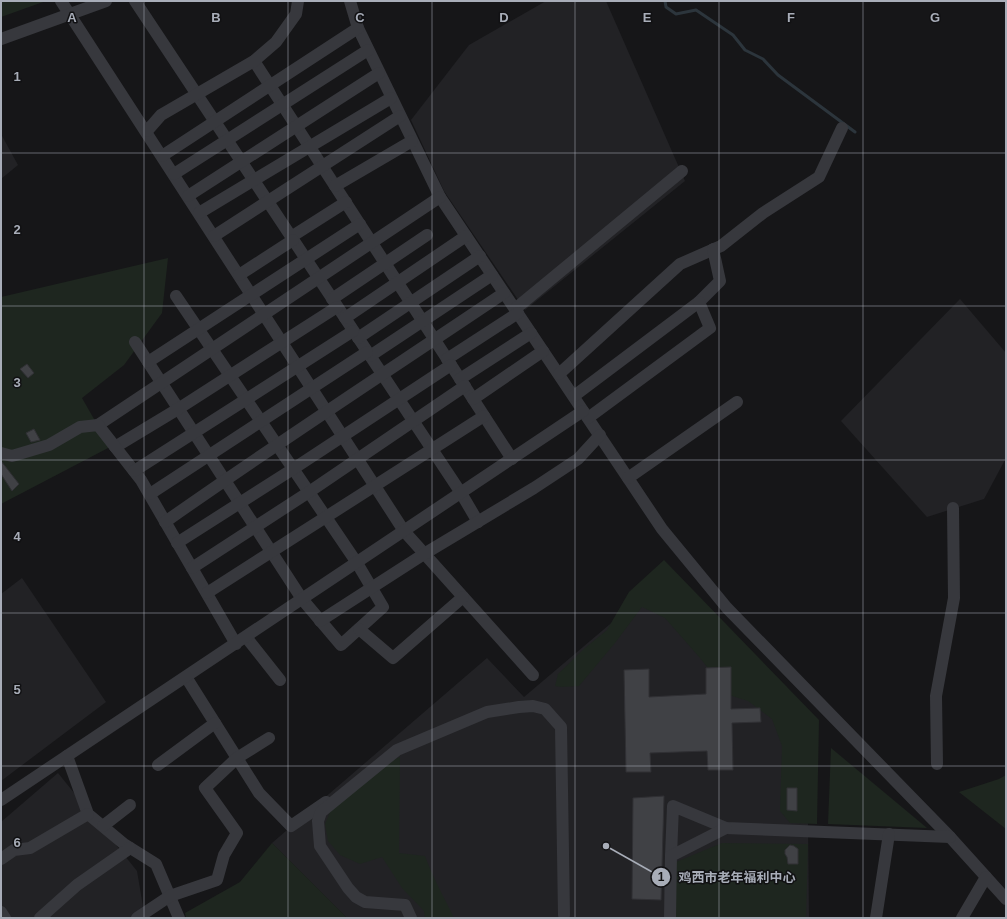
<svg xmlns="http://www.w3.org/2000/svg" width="1007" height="919" font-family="Arial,'Noto Sans SC',sans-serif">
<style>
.built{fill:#222225}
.green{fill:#1e261f}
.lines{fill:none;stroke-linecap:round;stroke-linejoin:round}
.stream{stroke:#2c353c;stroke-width:3}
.building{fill:#404145;stroke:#303034}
.minor{stroke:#37383d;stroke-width:12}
.grid{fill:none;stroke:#a8adb8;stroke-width:1;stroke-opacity:0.55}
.grid-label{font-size:13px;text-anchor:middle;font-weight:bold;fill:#a8adb8;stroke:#111113;stroke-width:3;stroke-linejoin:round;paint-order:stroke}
.leader{fill:none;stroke:#a8adb8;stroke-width:1.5}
.callout-dot{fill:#a8adb8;stroke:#111113;stroke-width:1.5}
.mark-label{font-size:12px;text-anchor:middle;font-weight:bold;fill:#111}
.callout-label{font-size:13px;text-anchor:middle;font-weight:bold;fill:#a8adb8;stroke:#111113;stroke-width:3;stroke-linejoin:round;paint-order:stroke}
</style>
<rect width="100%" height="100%" fill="#161618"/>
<g class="built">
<polygon points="546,1 606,1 685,181 525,310 444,191 411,120 469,45"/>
<polygon points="1,134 18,165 1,179"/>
<polygon points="960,299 1006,353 1006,458 984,499 927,517 841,421"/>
<polygon points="22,578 106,702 1,781 1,594"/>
<polygon points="662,580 807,727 809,918 347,918 272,843 487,658 524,697"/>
<polygon points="58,773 137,871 145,918 1,918 1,822"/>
</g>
<g class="green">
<polygon points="1,1 46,1 1,17"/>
<polygon points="168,258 162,313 124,365 82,398 110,447 1,504 1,297"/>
<polygon points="664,560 819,720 817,824 790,823 780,811 782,746 772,719 748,701 729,695 700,658 665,618 642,607 615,643 579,686 561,687 555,686 558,674 585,648 607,630 629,592"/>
<polygon points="831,748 927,828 828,824"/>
<path d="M400,757L399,853L425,856C433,878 444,897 454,918H425L424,911L402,888L382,857L360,864L340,855L328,841L325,824L331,810L381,765Z"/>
<polygon points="1006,775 1006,829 959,792 999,779"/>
<polygon points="272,843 347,918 186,918 185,913 240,882"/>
<polygon points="722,843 808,844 806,918 675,918 676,862"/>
</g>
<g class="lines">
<polyline class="stream" points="665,1 666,7 676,14 696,10 733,35 745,50 763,59 778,75 855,132"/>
</g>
<g class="building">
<polygon points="27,364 34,373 28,378 20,369"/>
<polygon points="34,429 40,440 31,442 26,433"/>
<polygon points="1,461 19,484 12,491 1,474"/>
<polygon points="731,667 731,709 760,708 761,722 732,723 733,770 708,770 707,751 650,753 651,772 626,772 624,670 649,669 649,697 706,694 706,668"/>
<polygon points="787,788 797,788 797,811 787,810"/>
<polygon points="664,796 661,900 632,899 633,798"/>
<polygon points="790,845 794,846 798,849 798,864 788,864 787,857 785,854 785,850"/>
</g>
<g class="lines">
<g class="minor">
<polyline points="61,1 404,531 533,675"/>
<polyline points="135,1 461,493 478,522"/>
<polyline points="350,1 358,28 440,197 662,529 727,608 950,837 1006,899"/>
<polyline points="1,39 106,1"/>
<polyline points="254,61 512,459"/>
<polyline points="147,131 161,115 254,61 276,42 296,14 298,1"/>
<polyline points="162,156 358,28"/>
<polyline points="174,174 368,50"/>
<polyline points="335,186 412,141"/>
<polyline points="188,196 379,73"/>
<polyline points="199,213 391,98"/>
<polyline points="214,236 400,116"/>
<polyline points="291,237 346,202"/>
<polyline points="239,275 293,240"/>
<polyline points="332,299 427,235"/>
<polyline points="515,309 682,171"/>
<polyline points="345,318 466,236"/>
<polyline points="358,338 480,256"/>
<polyline points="135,342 302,599 341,645 383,607 357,563 176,296"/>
<polyline points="370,356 492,275"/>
<polyline points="447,359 518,313"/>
<polyline points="148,362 360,224"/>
<polyline points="559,374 680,264 721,246 763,213 819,177 842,128"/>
<polyline points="460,379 531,333"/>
<polyline points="574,396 699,302 720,281 713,249"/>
<polyline points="473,399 543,351"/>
<polyline points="588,418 710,328 699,302"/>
<polyline points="98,425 440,197"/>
<polyline points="115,447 178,409 337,307"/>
<polyline points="1,453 12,456 49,445 80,427 98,425 141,480 236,644"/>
<polyline points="134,471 353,331"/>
<polyline points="628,478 737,402"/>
<polyline points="150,494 367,352"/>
<path d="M165,522C277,443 391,369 504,293"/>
<polyline points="177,543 293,469 451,365"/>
<polyline points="192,568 309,492 465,386"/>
<polyline points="207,593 484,416"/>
<polyline points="320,621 424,554 534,488 578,459 600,435"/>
<polyline points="359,629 393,658 463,597"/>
<polyline points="246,637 280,680"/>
<polyline points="186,677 259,793 291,826 326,802"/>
<polyline points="67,756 88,814 124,844 156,864 179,918"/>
<polyline points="937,764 936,696 954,598 953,508"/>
<polyline points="158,765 215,723"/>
<polyline points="1,800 583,411"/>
<polyline points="103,826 130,805"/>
<polyline points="671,856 673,806 726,828 950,837"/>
<polyline points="1,859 14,850 30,848 88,814"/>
<polyline points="1,912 5,918"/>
<polyline points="40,918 77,885 130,848"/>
<polyline points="137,918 170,896 217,880 224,855 237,833 205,788 237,758 269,738"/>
<polyline points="411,918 405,905 365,902 356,897 348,888 320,846 318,821 321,812 397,750 487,712 519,707 533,706 545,709 561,727 564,915"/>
<polyline points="670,918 671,856 726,828"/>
<polyline points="876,918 889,834"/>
<polyline points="962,918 986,877"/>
</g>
</g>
<path class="grid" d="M144,1V918M288,1V918M432,1V918M575,1V918M719,1V918M863,1V918M1,153H1006M1,306H1006M1,460H1006M1,613H1006M1,766H1006"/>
<g class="grid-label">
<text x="72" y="22">A</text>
<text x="216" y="22">B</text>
<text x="360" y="22">C</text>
<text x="504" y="22">D</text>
<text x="647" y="22">E</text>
<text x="791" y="22">F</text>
<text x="935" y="22">G</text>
<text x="17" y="81">1</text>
<text x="17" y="234">2</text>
<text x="17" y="387">3</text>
<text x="17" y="541">4</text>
<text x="17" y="694">5</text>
<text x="17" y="847">6</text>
</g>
<path class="leader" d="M606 846L661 877"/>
<g class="callout-dot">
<circle cx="606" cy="846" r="4"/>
<circle cx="661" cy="877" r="10"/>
</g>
<g class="mark-label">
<text x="661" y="881">1</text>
</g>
<g class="callout-label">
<text x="737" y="882">鸡西市老年福利中心</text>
</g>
<rect width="1007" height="919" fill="none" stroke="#a8adb8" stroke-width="4"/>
</svg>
